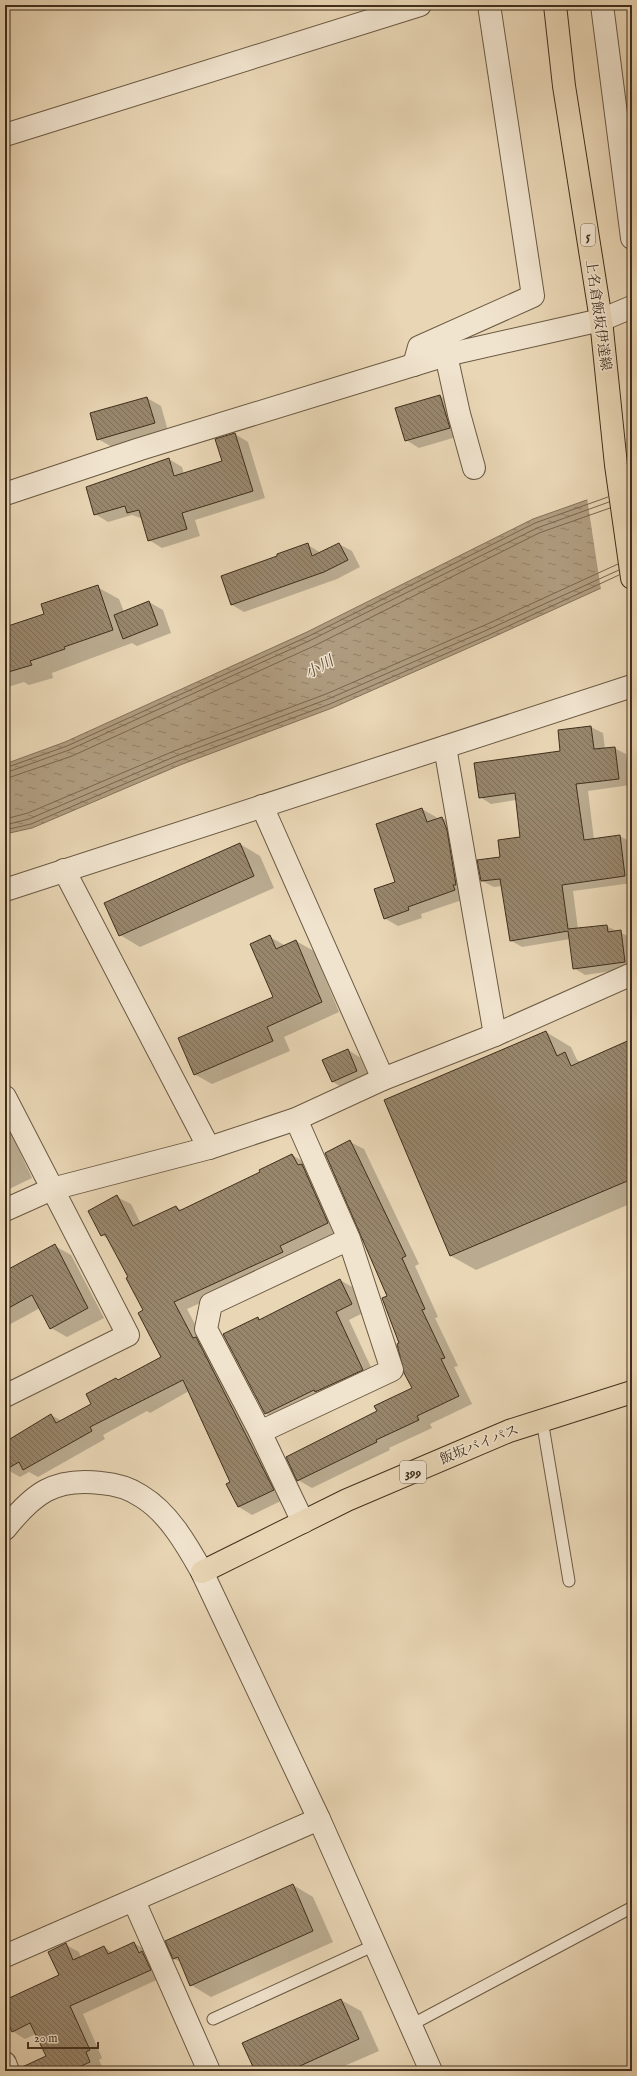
<svg xmlns="http://www.w3.org/2000/svg" width="637" height="2076" font-family="'IM FELL English','Noto Serif JP',serif">
<style>
.water{fill:url(#water-ripples);stroke:#837159}
.pier{fill:#e9d6b5}
.shadow{fill:#0003}
.lines{fill:none;stroke-linecap:round;stroke-linejoin:round}
.shore{stroke:#78664e;stroke-width:1}
.building{fill:url(#building-back-hatch);stroke:#402f1c}
.lane-casing{stroke:#6a5942;stroke-width:13}
.street-casing{stroke:#6a5942;stroke-width:24}
.primary-casing{stroke:#402f1c;stroke-width:24}
.highway-casing{stroke:#402f1c;stroke-width:24}
.lane{stroke:#f1e4cf;stroke-width:11}
.street{stroke:#f1e4cf;stroke-width:22}
.primary{stroke:#e9d6b5;stroke-width:22}
.highway{stroke:#e9d6b5;stroke-width:22}
.labels{text-anchor:middle;stroke-width:3;stroke-linejoin:round;paint-order:stroke}
.shield{fill:#f1e4cf;stroke:#756552;stroke-width:1}
.shield-label{font-size:13px;font-weight:bold;fill:#402f1c}
.street-label{font-size:14px;fill:#402f1c;stroke:#f1e4cf}
.water-label{font-size:15px;font-style:italic;fill:#5c4a35;stroke:#f1e4cf}
</style>
<defs>
<pattern id="water-ripples" width="26" height="14" patternUnits="userSpaceOnUse"><rect width="26" height="14" fill="#b09d81"/><path d="M2 4q2-2 4 0t4 0M15 11q2-2 4 0t4 0" fill="none" stroke="#918069"/></pattern>
<pattern id="building-back-hatch" width="6" height="6" patternUnits="userSpaceOnUse"><rect width="6" height="6" fill="#98866c"/><path d="M-1 5l2 2M0 0l6 6M5-1l2 2" fill="none" stroke="#7d6e58"/></pattern>
</defs>
<rect width="100%" height="100%" fill="#e9d6b5"/>
<filter id="stains"><feTurbulence type="fractalNoise" baseFrequency=".005" numOctaves="4"/><feColorMatrix values="0 0 0 0 .2 0 0 0 0 .09 0 0 0 0 .02 0 0 0 .5 -.17"/></filter>
<radialGradient id="worn" r=".72"><stop offset=".6" stop-color="#630" stop-opacity="0"/><stop offset="1" stop-color="#630" stop-opacity=".3"/></radialGradient>
<polygon class="water" points="632,484 632,574 491,638 332,708 180,765 32,828 5,834 5,764 65,742 307,632 533,519"/>
<polygon class="pier" points="632,482 632,576 601,590 587,498"/>
<g class="shadow">
<polygon points="440,396 454,404 463,435 419,448 406,440"/>
<polygon points="147,398 161,406 168,431 112,447 98,439"/>
<polygon points="235,434 248,442 265,498 195,520 200,536 162,548 149,540 143,519 132,515 108,522 95,514 169,459 182,467 184,474 223,462"/>
<polygon points="339,544 352,551 360,567 337,579 244,612 232,605 279,557 308,545 321,553"/>
<polygon points="97,587 119,599 124,612 149,602 163,610 171,633 137,646 132,643 52,673 53,678 29,685 24,682 5,688 5,630 45,614"/>
<polygon points="591,727 603,733 605,749 614,748 626,754 630,785 588,791 594,840 620,836 631,842 632,883 573,891 578,929 606,926 632,938 632,968 585,975 574,968 570,939 522,947 510,940 502,886 494,887 482,881 521,838 516,800 491,804 480,797 562,752"/>
<polygon points="422,809 436,817 437,820 442,818 456,826 468,898 421,914 422,918 398,926 384,918 396,883 377,824"/>
<polygon points="240,844 260,856 274,888 140,947 120,935"/>
<polygon points="270,937 286,946 296,941 314,951 339,1012 284,1037 290,1051 212,1084 194,1074 275,997"/>
<polygon points="546,1032 571,1047 577,1060 581,1062 632,1040 632,1203 476,1270 451,1256 385,1101"/>
<polygon points="348,1050 361,1058 370,1079 347,1090 333,1082 324,1061"/>
<polygon points="5,1121 32,1178 5,1191"/>
<polygon points="350,1142 364,1149 419,1264 415,1266 438,1317 435,1318 458,1366 454,1367 472,1404 430,1424 432,1428 389,1448 390,1450 312,1488 298,1480 378,1411 413,1389"/>
<polygon points="292,1155 306,1163 341,1231 296,1260 187,1309 287,1498 252,1515 239,1507 228,1484 232,1482 189,1391 150,1413 147,1411 103,1435 105,1439 38,1477 29,1472 20,1477 6,1469 5,1442 51,1415 62,1421 92,1404 116,1379 119,1381 163,1358 144,1310 129,1277 108,1239 102,1235 117,1197 131,1204 141,1224 176,1207 182,1210 261,1172"/>
<polygon points="55,1246 71,1255 104,1318 67,1337 51,1328 40,1308 5,1327 5,1273"/>
<polygon points="340,1280 354,1288 365,1312 349,1320 376,1378 279,1421 265,1413 258,1318 261,1320"/>
<polygon points="293,1885 313,1897 333,1942 211,1997 191,1985 181,1962 174,1959"/>
<polygon points="134,1943 147,1951 163,1977 83,2014 102,2058 99,2060 104,2071 47,2071 47,2057 36,2034 25,2039 12,2031 5,2015 5,2001 60,1976 66,1945 79,1952 81,1958 104,1947 113,1953"/>
<polygon points="341,2000 361,2011 379,2051 342,2067 343,2071 256,2071"/>
</g>
<g class="lines">
<g class="shore">
<polyline points="5,768 67,746 309,636 535,523 608,497"/>
<polyline points="5,773 69,750 311,640 537,528 609,502"/>
<polyline points="5,779 72,756 314,646 539,533 610,508"/>
<polyline points="5,819 28,813 174,751 326,694 485,625 618,564"/>
<polyline points="5,825 29,819 176,756 328,699 487,630 619,570"/>
<polyline points="5,830 31,824 178,761 330,704 489,635 619,575"/>
</g>
</g>
<g class="building">
<polygon points="440,395 450,428 405,441 395,408"/>
<polygon points="147,397 155,423 97,440 90,413"/>
<polygon points="235,433 253,491 182,513 187,529 148,541 139,510 127,513 125,506 94,515 86,487 169,458 174,476 222,461 215,439"/>
<polygon points="308,543 312,556 339,543 348,560 324,572 231,605 221,576 277,556 277,554"/>
<polygon points="98,585 113,630 64,647 65,649 30,661 32,665 5,673 5,627 44,614 41,604"/>
<polygon points="149,601 158,625 123,639 114,615"/>
<polygon points="591,726 594,749 615,747 619,779 576,784 584,840 620,835 625,876 562,885 568,929 607,925 608,932 621,930 625,962 573,969 568,931 510,941 500,879 481,881 477,860 500,857 498,840 520,837 515,793 479,798 474,763 560,751 558,730"/>
<polygon points="422,808 427,822 442,817 447,830 456,885 453,885 455,890 408,907 409,910 384,919 374,889 395,882 376,824"/>
<polygon points="240,843 254,876 119,936 104,903"/>
<polygon points="270,935 276,949 296,940 322,1002 267,1027 273,1041 194,1075 178,1038 273,997 250,944"/>
<polygon points="546,1031 557,1056 565,1052 571,1066 632,1039 632,1179 450,1256 384,1100"/>
<polygon points="348,1049 357,1071 332,1082 322,1060"/>
<polygon points="350,1140 406,1256 402,1258 425,1309 422,1310 445,1358 441,1359 459,1396 417,1416 419,1420 376,1440 377,1442 297,1481 286,1457 377,1411 374,1406 412,1388 404,1373 397,1344 399,1343 382,1298 387,1296 325,1153"/>
<polygon points="292,1154 298,1165 302,1164 328,1223 280,1246 283,1252 174,1302 193,1338 196,1337 274,1490 238,1507 226,1484 230,1482 183,1380 90,1427 92,1431 23,1470 19,1462 5,1470 5,1442 51,1414 56,1423 91,1404 86,1394 116,1378 118,1380 161,1357 138,1313 143,1310 126,1278 128,1277 105,1234 101,1236 88,1211 117,1195 133,1226 176,1206 179,1211 260,1172 259,1170"/>
<polygon points="55,1244 88,1308 50,1329 32,1295 5,1310 5,1271"/>
<polygon points="340,1279 352,1304 336,1312 363,1370 315,1392 314,1390 265,1414 223,1334 258,1317 259,1320"/>
<polygon points="293,1884 313,1931 190,1986 178,1957 173,1959 165,1941"/>
<polygon points="134,1942 139,1953 142,1951 151,1970 70,2006 90,2050 86,2052 90,2062 70,2071 20,2071 20,2068 46,2056 30,2023 12,2032 5,2017 5,2000 59,1975 48,1952 66,1943 73,1960 104,1946 108,1954"/>
<polygon points="341,1999 359,2039 289,2071 255,2071 242,2043"/>
</g>
<g class="lines">
<g class="lane-casing">
<g id="lane">
<polyline points="542,1420 569,1581"/>
<polyline points="213,2019 375,1945"/>
<polyline points="411,2025 629,1909"/>
</g>
</g>
<g class="street-casing">
<g id="street">
<polyline points="602,5 632,238"/>
<polyline points="5,135 420,5"/>
<polyline points="446,355 459,414 474,468"/>
<polyline points="414,365 419,347 533,296 489,5"/>
<polyline points="5,494 140,449 446,355 601,320 632,307"/>
<polyline points="445,747 495,1035"/>
<polyline points="262,806 383,1079"/>
<polyline points="64,870 209,1148"/>
<polyline points="5,890 632,686"/>
<polyline points="5,1097 128,1335 5,1396"/>
<polyline points="296,1119 349,1239 392,1370 260,1432 206,1329 211,1304 349,1239"/>
<polyline points="5,1210 52,1189 209,1148 296,1119 383,1079 495,1035 632,974"/>
<polyline points="260,1432 303,1522"/>
<path d="M5,1529C33,1494 54,1477 101,1483C114,1484 129,1488 141,1496C168,1512 187,1545 202,1572L319,1819L431,2071"/>
<polyline points="134,1901 209,2071"/>
<polyline points="5,1956 319,1819"/>
<polyline points="5,2063 8,2071"/>
</g>
</g>
<g class="primary-casing">
<polyline id="primary" points="555,5 564,86 601,320 616,465 632,578"/>
</g>
<g class="highway-casing">
<polyline id="highway" points="202,1572 347,1500 509,1431 632,1392"/>
</g>
<use href="#lane" class="lane"/>
<use href="#street" class="street"/>
<use href="#primary" class="primary"/>
<use href="#highway" class="highway"/>
</g>
<g class="labels">
<g class="shield">
<rect x="581" y="224" width="14" height="22" rx="3"/>
<rect x="400" y="1461" width="26" height="22" rx="3"/>
</g>
<g class="shield-label">
<text x="588" y="240">5</text>
<text x="413" y="1477">399</text>
</g>
<g class="street-label">
<text transform="translate(599 315) rotate(82)" y="5">上名倉飯坂伊達線</text>
<text transform="translate(479 1444) rotate(-22)" y="5">飯坂バイパス</text>
</g>
<g class="water-label">
<text transform="translate(319 667) rotate(-29)" y="5">小川</text>
</g>
</g>
<rect width="637" height="2076" fill="none" stroke="#e9d6b5" stroke-width="20"/>
<rect x="6" y="6" width="625" height="2064" fill="none" stroke="#402f1c" stroke-width="2"/>
<rect x="10" y="10" width="617" height="2056" fill="none" stroke="#402f1c"/>
<path d="M28 2042v6h70v-6" fill="none" stroke="#402f1c" stroke-width="2"/>
<text x="34" y="2042" font-size="12" fill="#402f1c" stroke="#f1e4cf" stroke-width="3" paint-order="stroke">20 m</text>
<rect width="100%" height="100%" filter="url(#stains)"/>
<rect width="100%" height="100%" fill="url(#worn)"/>
</svg>
